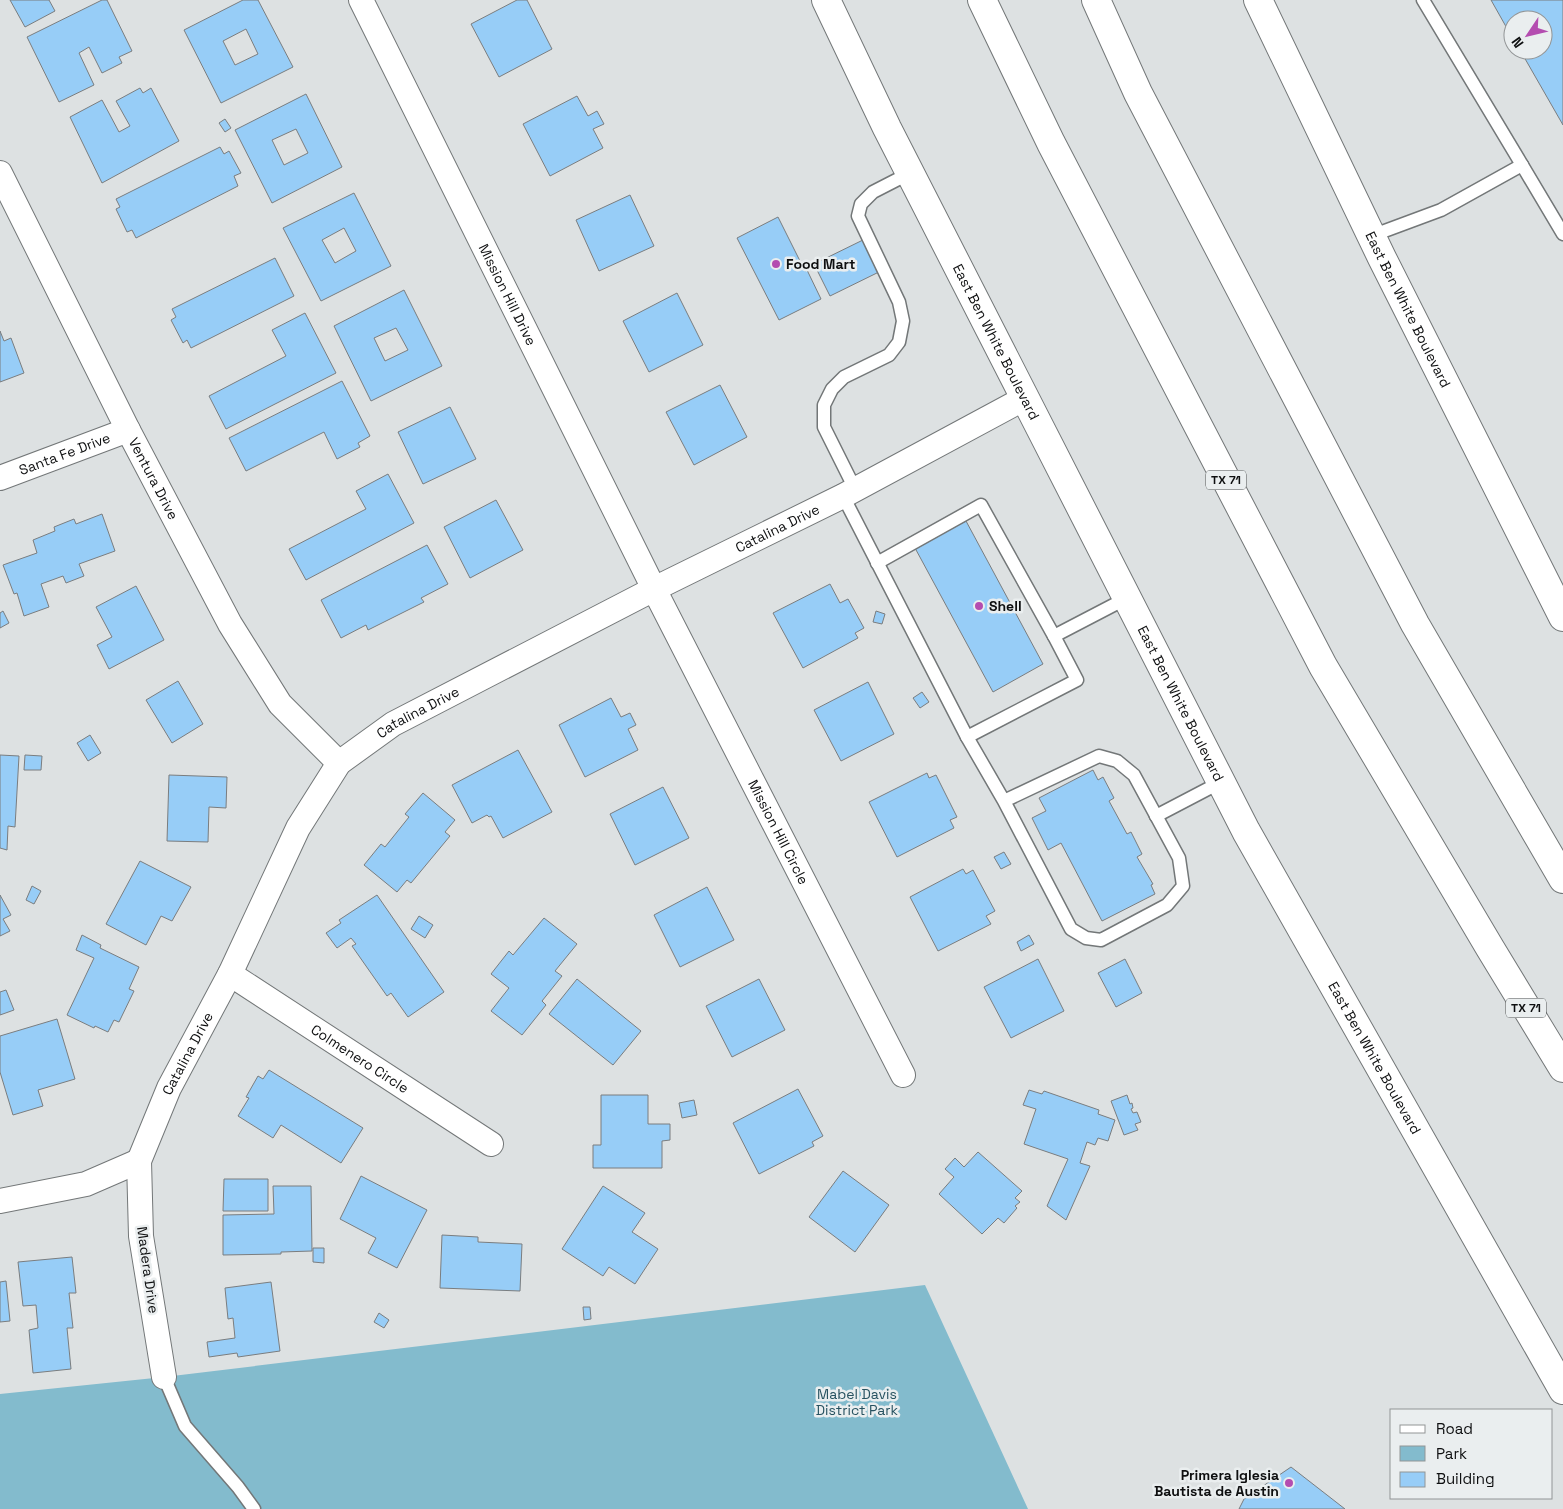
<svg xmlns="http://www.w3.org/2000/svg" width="1563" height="1509" font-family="'Space Grotesk',sans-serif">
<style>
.green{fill:#83bbcd}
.building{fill:#97cdf7;stroke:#7a7d7f;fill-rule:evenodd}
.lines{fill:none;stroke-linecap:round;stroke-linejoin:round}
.lane-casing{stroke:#737778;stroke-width:15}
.street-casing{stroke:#737778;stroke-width:26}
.secondary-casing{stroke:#737778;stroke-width:30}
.highway-casing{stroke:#737778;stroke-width:30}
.lane{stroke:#fff;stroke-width:12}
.street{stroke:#fff;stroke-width:24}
.secondary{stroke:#fff;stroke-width:28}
.highway{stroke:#fff;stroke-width:28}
.poi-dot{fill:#b44db0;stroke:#eaeeef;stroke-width:2}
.labels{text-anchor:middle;stroke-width:5;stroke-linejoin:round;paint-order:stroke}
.shield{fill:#eaeeef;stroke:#505253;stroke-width:1}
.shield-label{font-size:12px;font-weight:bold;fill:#0e0f10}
.poi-label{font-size:14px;font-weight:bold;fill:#0e0f10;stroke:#eaeeef;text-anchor:start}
.street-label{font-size:14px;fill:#0e0f10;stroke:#eaeeef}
.park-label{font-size:14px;fill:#275260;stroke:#eaeeef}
</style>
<rect width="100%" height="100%" fill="#dde1e2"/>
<polygon class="green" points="925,1285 1028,1509 0,1509 0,1394 164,1377"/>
<g class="building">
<polygon points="10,0 49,0 55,11 25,27"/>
<polygon points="102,0 107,0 132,51 119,57 122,63 102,73 89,47 79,53 94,85 59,102 27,37"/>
<path d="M243,0H258L293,67L221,103L184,30ZM246,29L258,54L235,65L223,41Z"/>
<polygon points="517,0 527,0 552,49 499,77 471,24"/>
<polygon points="1491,0 1563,0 1563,125 1520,50 1543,50 1543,20 1513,20 1513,39"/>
<polygon points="140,88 143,93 151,88 179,141 102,183 70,117 102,100 119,132 130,126 116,101"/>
<path d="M306,94L342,167L272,203L235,130ZM296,129L308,153L284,165L272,140Z"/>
<polygon points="577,96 588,116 597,111 604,124 593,129 603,148 550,176 523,124"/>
<polygon points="225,119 231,128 225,132 219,123"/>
<polygon points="220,147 224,154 229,151 241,173 234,176 238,186 136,238 132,230 127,232 116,209 120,207 116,199"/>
<path d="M354,193L391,266L321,301L283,228ZM344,228L356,251L335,263L322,240Z"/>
<polygon points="630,195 654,246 599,271 576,220"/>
<polygon points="778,217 805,271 807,270 821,299 779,320 737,238"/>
<polygon points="867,238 883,270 830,296 814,264"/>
<polygon points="275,258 294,296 191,348 187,340 183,343 171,320 176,317 172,309"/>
<path d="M404,290L442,366L371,401L334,326ZM396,328L408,350L385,361L374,338Z"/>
<polygon points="677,293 703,345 649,372 623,321"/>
<polygon points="305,313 336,373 226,429 209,396 286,356 272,330"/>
<polygon points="0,331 4,341 11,338 24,373 0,382"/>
<polygon points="342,381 370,436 358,443 360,447 337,459 324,432 246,471 229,438"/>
<polygon points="720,385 747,437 694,465 666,412"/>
<polygon points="450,407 476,459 423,484 398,432"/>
<polygon points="388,474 414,523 306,580 289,549 366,509 356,491"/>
<polygon points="496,500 523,550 470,578 444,527"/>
<polygon points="102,514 115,551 79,564 84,576 66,583 63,576 41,584 49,607 24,616 17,593 14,594 3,565 37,553 33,540 55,531 54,527 74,519 76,524"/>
<polygon points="966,521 1043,664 993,692 915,548"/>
<polygon points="427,545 448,584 421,598 424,602 368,630 366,625 341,638 321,600"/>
<polygon points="830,584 840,603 848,599 864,628 855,633 858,638 803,668 773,613"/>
<polygon points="136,586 164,640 109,669 97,645 112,637 96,607"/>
<polygon points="3,611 9,623 0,628 0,613"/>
<polygon points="876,611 885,614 882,624 873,622"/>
<polygon points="178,681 203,724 172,743 146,700"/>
<polygon points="868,682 894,734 841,761 814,710"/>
<polygon points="922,692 929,702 920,708 913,698"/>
<polygon points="611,698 621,717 630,713 636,725 628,729 638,750 585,777 559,725"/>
<polygon points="90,735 101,753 88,761 77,743"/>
<polygon points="518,750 552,812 503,838 491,816 489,817 487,815 472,823 452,785"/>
<polygon points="0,755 19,756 15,827 8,826 7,850 0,848"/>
<polygon points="25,755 42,756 41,770 24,770"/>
<polygon points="1093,770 1098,780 1103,777 1114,798 1109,801 1127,834 1131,832 1142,854 1137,857 1153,884 1151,885 1155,894 1102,921 1061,843 1048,850 1032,818 1046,811 1039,798"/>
<polygon points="927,773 929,778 936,775 957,817 950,820 954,828 897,857 869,802"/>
<polygon points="169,775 227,777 226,808 209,807 208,842 167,841"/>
<polygon points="663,787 689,838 635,865 610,814"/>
<polygon points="423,793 455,820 445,832 450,836 411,883 407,880 397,892 364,865 381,844 385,847 409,817 405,814"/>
<polygon points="1004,852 1011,864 1001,869 994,857"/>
<polygon points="140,861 191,887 172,921 161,916 146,945 106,924"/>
<polygon points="963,869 966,874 973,870 995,911 986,916 991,924 938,951 910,897"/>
<polygon points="32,886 41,891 34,904 26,900"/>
<polygon points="707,887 734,940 680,967 654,915"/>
<polygon points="0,895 11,915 3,919 10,931 0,936"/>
<polygon points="377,895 444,992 408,1017 391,993 387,996 352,946 356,944 351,938 337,948 326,933 341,923 339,920"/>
<polygon points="419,916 433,925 425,938 411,929"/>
<polygon points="544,918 577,944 555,971 562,976 542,1001 546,1005 522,1035 491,1011 509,988 491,974 509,951 513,955"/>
<polygon points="82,935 101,945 100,948 139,967 129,989 134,991 119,1022 114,1020 108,1032 95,1026 94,1028 67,1015 94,958 76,950"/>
<polygon points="1029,935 1034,944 1021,951 1017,942"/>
<polygon points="1038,959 1064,1011 1011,1038 984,987"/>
<polygon points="1125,959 1142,993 1116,1007 1098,973"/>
<polygon points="577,979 641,1031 613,1065 549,1014"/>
<polygon points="759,979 785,1030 732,1057 706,1006"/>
<polygon points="6,990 14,1010 0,1015 0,992"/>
<polygon points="57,1019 75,1079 38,1090 43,1106 13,1115 0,1072 0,1036"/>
<polygon points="269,1070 363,1128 341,1163 281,1125 273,1138 238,1116 249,1098 246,1097 258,1076 263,1079"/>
<polygon points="798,1089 823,1136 812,1142 814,1146 759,1174 733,1123"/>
<polygon points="1029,1090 1042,1094 1044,1091 1099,1110 1098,1114 1115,1120 1108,1141 1098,1138 1095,1145 1087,1142 1080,1163 1090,1166 1066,1220 1047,1206 1068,1159 1024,1144 1036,1109 1023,1105"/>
<polygon points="601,1095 648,1095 648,1124 670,1124 670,1140 662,1141 662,1168 593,1168 593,1145 601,1145"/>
<polygon points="1127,1095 1130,1104 1132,1103 1133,1108 1131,1109 1133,1113 1137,1112 1141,1122 1135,1124 1138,1130 1124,1135 1111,1101"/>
<polygon points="694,1100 697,1115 682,1118 679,1103"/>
<polygon points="978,1152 1022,1191 1015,1198 1020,1202 1015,1206 1017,1208 1004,1223 998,1218 982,1234 939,1194 954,1177 945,1169 955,1158 964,1167"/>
<polygon points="843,1171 889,1205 855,1252 809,1217"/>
<polygon points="361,1176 427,1210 397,1268 368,1253 376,1238 340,1219"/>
<polygon points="224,1179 268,1179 268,1211 223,1211"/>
<polygon points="273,1186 311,1186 312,1251 281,1252 281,1254 223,1255 223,1215 274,1214"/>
<polygon points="603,1186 645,1213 632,1232 658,1249 635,1284 609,1267 603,1276 562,1249"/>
<polygon points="442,1235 478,1237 478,1242 522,1244 520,1291 440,1288"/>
<polygon points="313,1248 324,1248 324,1263 313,1262"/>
<polygon points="72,1257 76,1293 69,1293 73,1328 67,1328 71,1369 33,1373 29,1330 38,1328 36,1305 23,1306 18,1262"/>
<polygon points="6,1281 10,1321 0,1322 0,1282"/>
<polygon points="271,1282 280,1351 238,1357 237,1353 209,1357 207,1342 235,1338 233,1318 228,1319 225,1288"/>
<polygon points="583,1307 590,1307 591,1319 584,1320"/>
<polygon points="379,1313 389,1320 384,1328 374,1322"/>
<polygon points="1291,1467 1345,1509 1239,1509 1244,1499"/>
</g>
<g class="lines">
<g class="lane-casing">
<g id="lane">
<polyline points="1522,165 1563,234"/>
<polyline points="1371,236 1441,210 1522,165 1423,0"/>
<polyline points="855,489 824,427 824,405 832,389 844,377 889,355 899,342 903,321 899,302 858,216 861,204 873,192 910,173"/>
<polyline points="843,496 967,737 1077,680 1054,636 1127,598"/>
<polyline points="877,563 981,505 1054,636"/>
<polyline points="967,737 1004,801 1071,929 1086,938 1101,940 1167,905 1183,886 1179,858 1134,775 1117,761 1099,756 1004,801"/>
<polyline points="1156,816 1221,782"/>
<polyline points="164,1377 185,1426 238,1487 254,1509"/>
</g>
</g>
<g class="street-casing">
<g id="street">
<path id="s1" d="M361,0L654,589L903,1075"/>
<path id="s2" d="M0,173L128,430L230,624L280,704L339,763"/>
<path id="s3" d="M0,478L128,430"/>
<path id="s4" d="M230,974L491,1144"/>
<polyline points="0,1201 86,1184 139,1161"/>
<path id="s5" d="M164,1377L141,1236L139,1161L169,1088L230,974L298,828L339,763L393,724L654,589L843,496L1025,398"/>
</g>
</g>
<g class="secondary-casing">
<g id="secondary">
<path id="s6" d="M826,0L887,128L1246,831L1563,1390"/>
<path id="s7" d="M1258,0L1382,258L1563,617"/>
</g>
</g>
<g class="highway-casing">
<g id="highway">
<polyline points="982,0 1051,143 1323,666 1490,948 1563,1068"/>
<polyline points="1096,0 1138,93 1415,624 1563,879"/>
</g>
</g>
<use href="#lane" class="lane"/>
<use href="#street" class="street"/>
<use href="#secondary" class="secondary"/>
<use href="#highway" class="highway"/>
</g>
<g class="poi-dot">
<circle cx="776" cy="264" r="5"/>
<circle cx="979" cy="606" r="5"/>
<circle cx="1289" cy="1483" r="5"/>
</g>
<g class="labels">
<g class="shield">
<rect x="1206" y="470.5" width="40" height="19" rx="4"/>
<rect x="1506" y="998.5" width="40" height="19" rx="4"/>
</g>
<g class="shield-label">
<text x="1226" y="484">TX 71</text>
<text x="1526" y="1012">TX 71</text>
</g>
<g class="poi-label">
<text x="786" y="269">Food Mart</text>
<text x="989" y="611">Shell</text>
<text x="1279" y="1480" text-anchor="end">Primera Iglesia<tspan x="1279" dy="16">Bautista de Austin</tspan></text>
</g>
<g class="street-label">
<text dy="5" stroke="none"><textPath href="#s1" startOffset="329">Mission Hill Drive</textPath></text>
<text dy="5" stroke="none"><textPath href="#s7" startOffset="344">East Ben White Boulevard</textPath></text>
<text dy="5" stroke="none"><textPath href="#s6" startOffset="382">East Ben White Boulevard</textPath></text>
<text dy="5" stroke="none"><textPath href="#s3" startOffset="69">Santa Fe Drive</textPath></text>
<text dy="5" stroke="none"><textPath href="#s2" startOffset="342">Ventura Drive</textPath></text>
<text dy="5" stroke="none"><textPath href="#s5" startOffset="1162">Catalina Drive</textPath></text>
<text dy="5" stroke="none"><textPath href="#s6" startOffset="788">East Ben White Boulevard</textPath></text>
<text dy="5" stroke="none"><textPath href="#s5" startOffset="758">Catalina Drive</textPath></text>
<text dy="5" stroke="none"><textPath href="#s1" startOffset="931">Mission Hill Circle</textPath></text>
<text dy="5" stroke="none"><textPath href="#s5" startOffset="336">Catalina Drive</textPath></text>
<text dy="5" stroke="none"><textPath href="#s6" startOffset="1192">East Ben White Boulevard</textPath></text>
<text dy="5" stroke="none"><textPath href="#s4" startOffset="155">Colmenero Circle</textPath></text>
<text transform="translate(148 1270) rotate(82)" y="5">Madera Drive</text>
</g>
<g class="park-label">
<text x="857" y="1399">Mabel Davis<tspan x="857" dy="16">District Park</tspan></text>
</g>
</g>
<rect x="1390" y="1409" width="162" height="90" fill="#eaeeef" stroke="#929596"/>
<rect x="1400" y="1425" width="25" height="8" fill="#ffffff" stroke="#929596"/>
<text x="1436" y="1434" font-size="15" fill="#0e0f10">Road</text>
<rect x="1400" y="1446" width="25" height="15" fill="#83bbcd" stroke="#929596"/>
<text x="1436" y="1459" font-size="15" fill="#0e0f10">Park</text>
<rect x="1400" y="1472" width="25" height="15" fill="#97cdf7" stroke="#929596"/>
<text x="1436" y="1484" font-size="15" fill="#0e0f10">Building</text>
<g transform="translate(1528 35) rotate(235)"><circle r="24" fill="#eaeeef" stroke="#929596"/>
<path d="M0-4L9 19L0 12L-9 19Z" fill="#b44db0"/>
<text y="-8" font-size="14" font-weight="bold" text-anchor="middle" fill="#0e0f10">N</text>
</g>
</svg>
